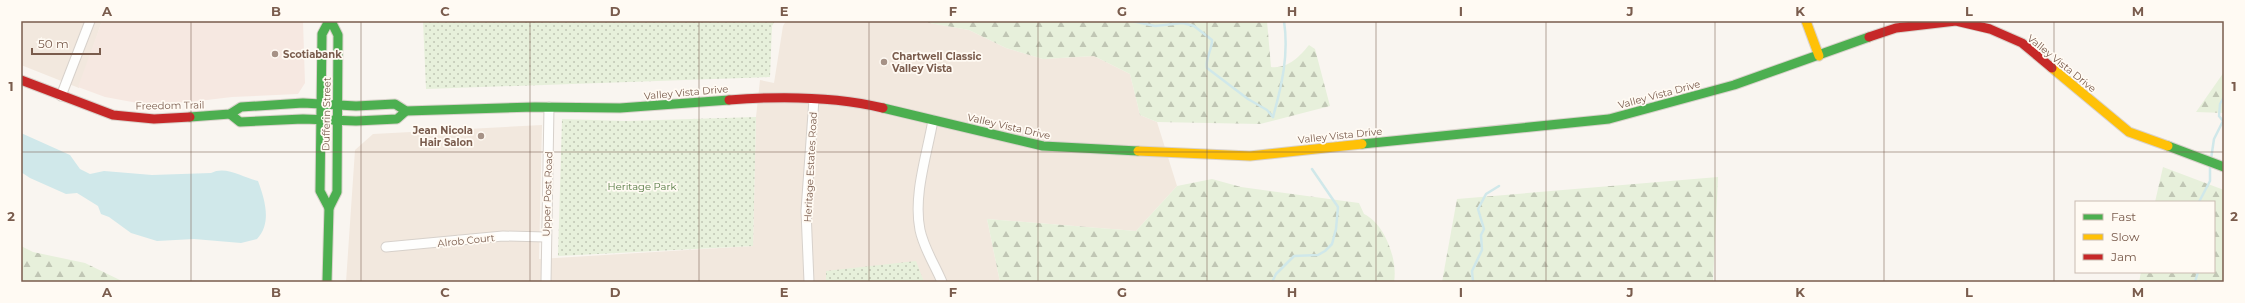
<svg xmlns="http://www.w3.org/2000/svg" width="2245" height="303" font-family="Montserrat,sans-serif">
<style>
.residential{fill:#f2e8de}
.commercial{fill:#f6e8e1}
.grass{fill:url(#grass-dots)}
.forest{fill:url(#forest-firs)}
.water{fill:#d0e8ea}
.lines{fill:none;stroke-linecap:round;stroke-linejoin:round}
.stream{stroke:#d0e8ea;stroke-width:2.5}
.street-casing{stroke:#d7d1cb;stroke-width:11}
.fast-casing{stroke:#d9d2cb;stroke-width:11}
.slow-casing{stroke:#d9d2cb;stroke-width:11}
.jam-casing{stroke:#d9d2cb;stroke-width:11}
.street{stroke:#fefefd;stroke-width:9}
.fast{stroke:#4caf50;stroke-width:9}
.slow{stroke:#ffc107;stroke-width:9}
.jam{stroke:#c62828;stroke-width:9}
.grid{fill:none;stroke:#7a5c4d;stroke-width:1;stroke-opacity:0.55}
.poi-dot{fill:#a69286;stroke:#fffaf3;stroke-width:1.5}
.labels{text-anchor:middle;stroke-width:3.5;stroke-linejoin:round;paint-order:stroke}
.poi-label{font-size:10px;font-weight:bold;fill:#7a5c4d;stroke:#fffaf3;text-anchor:start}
.street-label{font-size:10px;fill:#7a5c4d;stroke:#fffaf3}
.park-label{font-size:10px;fill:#537a41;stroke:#fffaf3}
.neatline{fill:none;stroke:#7a5c4d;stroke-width:1.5}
.grid-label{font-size:13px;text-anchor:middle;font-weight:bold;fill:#7a5c4d}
</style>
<defs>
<pattern id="grass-dots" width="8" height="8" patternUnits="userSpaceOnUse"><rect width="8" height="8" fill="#e7f0db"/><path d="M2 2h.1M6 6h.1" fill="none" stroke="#c0c6b4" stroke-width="1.8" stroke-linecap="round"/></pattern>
<pattern id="forest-firs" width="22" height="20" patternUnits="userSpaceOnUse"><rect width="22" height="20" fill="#e7f0db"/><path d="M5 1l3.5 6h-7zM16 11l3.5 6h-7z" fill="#c0c6b4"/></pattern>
</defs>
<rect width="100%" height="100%" fill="#f9f5f0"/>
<g class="residential">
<polygon points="21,21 102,21 79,88 21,65"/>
<polygon points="786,21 924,22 969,30 1006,48 1043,59 1094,56 1130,74 1140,115 1157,122 1177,186 1136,231 987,219 1000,282 346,282 355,150 373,134 542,125 539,259 753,246 756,117 760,80 774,83 783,26"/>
</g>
<polygon class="commercial" points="102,21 303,21 305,83 298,94 232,97 190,102 143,104 105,97 78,87"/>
<g class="grass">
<polygon points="423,21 775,21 772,26 770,77 426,89"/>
<polygon points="756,117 753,246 558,256 562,119 626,121"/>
<polygon points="916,261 924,282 826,282 826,271"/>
</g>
<g class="forest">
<path d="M875,21H1267L1271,67C1288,69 1299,57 1309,45L1315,49L1330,106L1260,124L1157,122L1140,115L1130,74L1094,56L1043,59L1006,48L969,30L924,22Z"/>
<polygon points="2224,72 2224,113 2196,112"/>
<polygon points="2163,167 2224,190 2224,282 2139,282 2141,272 2214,272 2214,202 2155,202"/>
<polygon points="1718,177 1713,282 1442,282 1457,199"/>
<path d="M1212,179L1241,187L1359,203L1364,214C1385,224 1398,260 1394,282H1000L987,219L1136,231L1177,186Z"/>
<polygon points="21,246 33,252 85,263 124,282 21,282"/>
</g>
<path class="water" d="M21,133L70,155L80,169L90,174L104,171L152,175L211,173C226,165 244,178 258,181C265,200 272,223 257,239L241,243L194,239L157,241L131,233L109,217L101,214L98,206L77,193L66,194L30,178L21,172Z"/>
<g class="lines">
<g class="stream">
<path d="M1132,21L1155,26L1183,23L1194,26L1212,40C1212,50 1205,59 1207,68L1248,99L1267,110L1273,117"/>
<path d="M1273,117C1282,85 1289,54 1284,21"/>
<polyline points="2211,159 2214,139 2223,121 2219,116 2220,104 2224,97"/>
<polyline points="2199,202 2210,181 2210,165"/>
<polyline points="1272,282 1276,274 1294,256 1318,255 1325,251 1332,244 1336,229 1338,207 1312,169"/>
<polyline points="1473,282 1472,271 1482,250 1481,235 1484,229 1478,209 1486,194 1499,186"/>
<polyline points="2195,282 2198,272"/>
</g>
<g class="street-casing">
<g id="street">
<polyline points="61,96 90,21"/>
<path d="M933,120C927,155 913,195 920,230C924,249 935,265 942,282"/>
<polyline points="386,247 503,236 546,237"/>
<polyline points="546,282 549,107"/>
<polyline points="809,282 806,211 814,99"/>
</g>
</g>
<g class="fast-casing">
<g id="fast">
<polyline points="883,108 1043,146 1138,151"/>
<polyline points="230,114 240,122 303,119 356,121 397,119 406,111"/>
<polyline points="190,117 230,114 241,107 303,103 356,106 395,104 406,111 535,107 620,108 729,100"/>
<polyline points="1362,144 1609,119 1734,85 1869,37"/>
<polyline points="2168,146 2224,167"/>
<polyline points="329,208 337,192 338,35 331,21"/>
<polyline points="327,282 329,208 320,191 322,34 329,21"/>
</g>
</g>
<g class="slow-casing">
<g id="slow">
<polyline points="1806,21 1819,56"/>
<polyline points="2052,68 2129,132 2168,146"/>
<polyline points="1138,151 1250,156 1362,144"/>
</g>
</g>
<g class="jam-casing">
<g id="jam">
<polyline points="1869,37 1896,28 1956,21 1990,29 2022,43 2052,68"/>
<polyline points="21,80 113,115 154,119 190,117"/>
<path d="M729,100C780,96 833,96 883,108"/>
</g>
</g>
<use href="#street" class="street"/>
<use href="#fast" class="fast"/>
<use href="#slow" class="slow"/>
<use href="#jam" class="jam"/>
</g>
<path class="grid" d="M191,21V282M361,21V282M530,21V282M699,21V282M869,21V282M1038,21V282M1207,21V282M1376,21V282M1546,21V282M1715,21V282M1884,21V282M2054,21V282M21,152H2224"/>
<g class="poi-dot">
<circle cx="275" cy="54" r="4"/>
<circle cx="884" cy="62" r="4"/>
<circle cx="481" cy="136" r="4"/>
</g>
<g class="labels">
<g class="poi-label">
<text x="283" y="58">Scotiabank</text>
<text x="892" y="60">Chartwell Classic<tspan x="892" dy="12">Valley Vista</tspan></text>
<text x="473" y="134" text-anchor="end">Jean Nicola<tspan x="473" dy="12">Hair Salon</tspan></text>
</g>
<g class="street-label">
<text transform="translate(2062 63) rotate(39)" y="4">Valley Vista Drive</text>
<text transform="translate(686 92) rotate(-5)" y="4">Valley Vista Drive</text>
<text transform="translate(1659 94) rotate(-15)" y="4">Valley Vista Drive</text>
<text transform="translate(170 105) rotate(-1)" y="4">Freedom Trail</text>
<text transform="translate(326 114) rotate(-89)" y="4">Dufferin Street</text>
<text transform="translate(1009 126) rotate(13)" y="4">Valley Vista Drive</text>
<text transform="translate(1340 135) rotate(-6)" y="4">Valley Vista Drive</text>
<text transform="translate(810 167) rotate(-87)" y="4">Heritage Estates Road</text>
<text transform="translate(547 194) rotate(-88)" y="4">Upper Post Road</text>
<text transform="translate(466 240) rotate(-6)" y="4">Alrob Court</text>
</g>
<g class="park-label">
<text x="642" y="190">Heritage Park</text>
</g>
</g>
<rect width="2245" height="303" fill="none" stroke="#fffaf3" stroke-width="44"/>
<rect x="2075" y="201" width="140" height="72" fill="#fffaf3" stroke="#cabbb1"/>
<rect x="2083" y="214" width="20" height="6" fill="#4caf50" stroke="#cabbb1"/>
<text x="2111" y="221" font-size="12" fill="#7a5c4d">Fast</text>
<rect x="2083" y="234" width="20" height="6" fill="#ffc107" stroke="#cabbb1"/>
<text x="2111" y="241" font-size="12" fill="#7a5c4d">Slow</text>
<rect x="2083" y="254" width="20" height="6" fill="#c62828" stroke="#cabbb1"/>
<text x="2111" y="261" font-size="12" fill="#7a5c4d">Jam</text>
<path d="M32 48v6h68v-6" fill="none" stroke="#7a5c4d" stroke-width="2"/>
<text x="38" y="48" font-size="12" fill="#7a5c4d" stroke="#fffaf3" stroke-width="3" paint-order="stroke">50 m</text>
<rect x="22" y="22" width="2201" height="259" class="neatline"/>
<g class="grid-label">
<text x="107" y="16">A</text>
<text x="276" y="16">B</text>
<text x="445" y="16">C</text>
<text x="615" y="16">D</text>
<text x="784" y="16">E</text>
<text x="953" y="16">F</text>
<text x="1122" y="16">G</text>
<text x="1292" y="16">H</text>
<text x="1461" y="16">I</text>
<text x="1630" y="16">J</text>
<text x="1800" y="16">K</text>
<text x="1969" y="16">L</text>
<text x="2138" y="16">M</text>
<text x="11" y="91">1</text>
<text x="2234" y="91">1</text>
<text x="11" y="221">2</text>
<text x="2234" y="221">2</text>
<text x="107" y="297">A</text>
<text x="276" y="297">B</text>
<text x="445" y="297">C</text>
<text x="615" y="297">D</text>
<text x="784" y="297">E</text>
<text x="953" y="297">F</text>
<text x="1122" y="297">G</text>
<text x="1292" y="297">H</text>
<text x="1461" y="297">I</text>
<text x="1630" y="297">J</text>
<text x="1800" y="297">K</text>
<text x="1969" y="297">L</text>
<text x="2138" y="297">M</text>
</g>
</svg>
